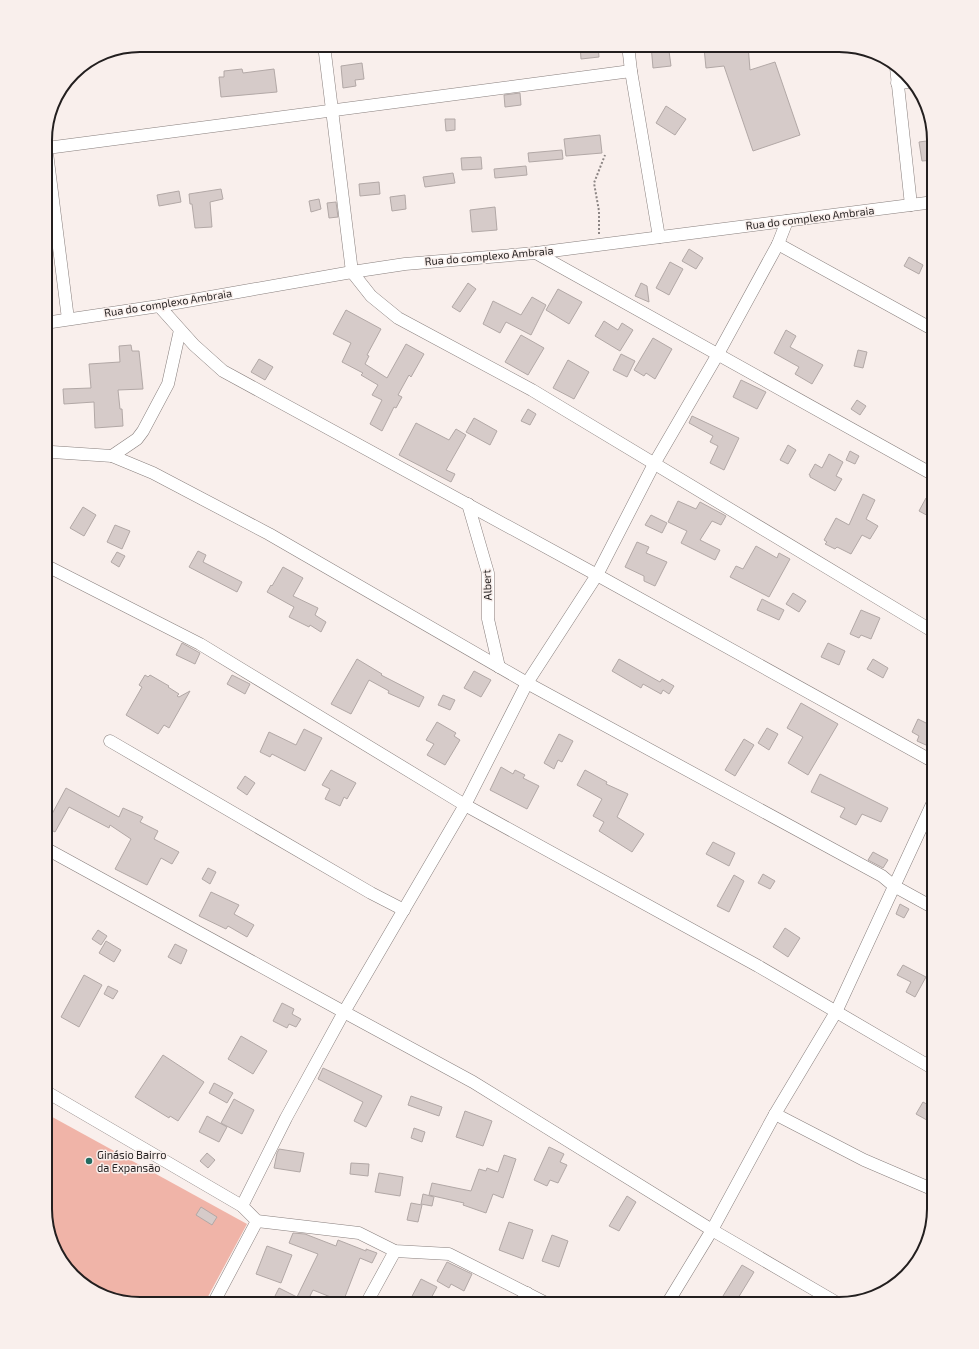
<svg xmlns="http://www.w3.org/2000/svg" width="979" height="1349" font-family="'Exo 2',sans-serif">
<style>
.green{fill:#f0b4a8}
.building{fill:#d6cbc9;stroke:#b2a8a6}
.lines{fill:none;stroke-linecap:round;stroke-linejoin:round}
.minor-casing{stroke:#887f7d;stroke-width:13}
.path{stroke:#8c8584;stroke-width:2;stroke-dasharray:2 2;stroke-linecap:butt}
.minor{stroke:#fff;stroke-width:12}
.poi-dot{fill:#236b60;stroke:#f9efec;stroke-width:1.5}
.labels{text-anchor:middle;stroke-width:3;stroke-linejoin:round;paint-order:stroke}
.street-label{font-size:11px;fill:#231f1f;stroke:#f9efec}
.poi-label{font-size:11px;fill:#231f1f;stroke:#f9efec;text-anchor:start}
.rim{fill:none;stroke:#231f1f;stroke-width:2}
</style>
<rect width="100%" height="100%" fill="#f9efec"/>
<polygon class="green" points="45,1113 247,1224 204,1304 134,1304 92,1291 58,1257 45,1209"/>
<g class="building">
<polygon points="580,45 598,45 599,57 581,59"/>
<polygon points="651,45 665,45 665,52 669,51 671,66 653,68"/>
<polygon points="748,45 750,70 775,62 800,135 753,151 724,66 706,68 704,48"/>
<polygon points="362,63 364,79 355,80 356,86 343,88 341,66"/>
<polygon points="242,69 243,73 274,69 277,92 221,97 219,77 224,77 224,71"/>
<polygon points="520,93 521,105 505,107 504,95"/>
<polygon points="666,106 686,119 675,135 656,123"/>
<polygon points="445,119 455,119 455,130 446,131"/>
<polygon points="600,135 602,153 566,156 564,139"/>
<polygon points="934,140 934,160 922,161 919,142"/>
<polygon points="562,150 563,159 529,162 528,153"/>
<polygon points="481,157 482,169 462,170 461,158"/>
<polygon points="526,166 527,175 495,178 494,169"/>
<polygon points="453,173 455,183 425,187 423,177"/>
<polygon points="379,182 380,194 360,196 359,184"/>
<polygon points="221,189 223,199 210,202 212,227 195,228 192,204 190,204 189,194"/>
<polygon points="179,191 181,202 159,206 157,195"/>
<polygon points="405,195 406,209 392,211 390,197"/>
<polygon points="319,199 321,209 311,212 309,201"/>
<polygon points="336,202 338,217 329,218 327,203"/>
<polygon points="495,207 497,230 472,232 470,210"/>
<polygon points="689,249 703,258 696,269 682,261"/>
<polygon points="909,257 923,265 919,274 904,266"/>
<polygon points="670,262 683,269 669,295 656,288"/>
<polygon points="468,283 476,289 460,312 452,307"/>
<polygon points="641,283 647,286 649,302 635,296"/>
<polygon points="558,289 582,302 569,324 546,310"/>
<polygon points="532,297 546,305 531,335 506,322 500,333 483,324 493,301 521,315"/>
<polygon points="346,310 381,329 367,355 369,356 365,364 387,378 406,344 424,354 411,377 409,375 398,395 402,397 396,408 394,407 382,431 370,424 382,400 372,395 378,385 361,375 363,373 342,362 351,343 333,334"/>
<polygon points="604,321 618,330 622,323 633,330 620,351 595,336"/>
<polygon points="786,330 796,336 790,347 823,365 812,384 795,374 799,367 774,353"/>
<polygon points="521,335 544,348 528,375 505,362"/>
<polygon points="653,338 672,349 655,379 646,373 644,376 634,370"/>
<polygon points="131,345 132,351 139,351 143,389 118,390 120,409 122,409 123,426 95,428 94,402 64,404 63,389 91,388 89,364 120,362 119,346"/>
<polygon points="858,350 867,352 863,368 854,366"/>
<polygon points="621,354 635,361 627,377 613,370"/>
<polygon points="259,359 273,367 265,380 251,372"/>
<polygon points="568,360 589,372 574,399 553,388"/>
<polygon points="741,380 766,392 757,409 733,397"/>
<polygon points="857,400 866,406 860,415 851,409"/>
<polygon points="528,409 536,414 530,425 521,421"/>
<polygon points="692,416 739,438 724,470 710,463 718,446 710,442 713,436 689,423"/>
<polygon points="474,418 497,431 490,445 466,432"/>
<polygon points="416,423 449,440 456,429 466,435 446,470 455,474 451,482 399,455"/>
<polygon points="788,445 796,450 788,464 780,460"/>
<polygon points="850,451 859,456 855,464 846,460"/>
<polygon points="829,454 843,462 836,476 842,479 835,491 810,477 810,475 809,475 815,464 822,468"/>
<polygon points="863,494 875,500 866,519 878,526 870,539 862,535 851,554 837,547 835,549 825,544 827,542 824,540 836,518 849,525"/>
<polygon points="926,498 934,503 934,519 919,511"/>
<polygon points="678,501 696,509 700,502 726,516 721,525 712,521 700,540 720,550 715,560 681,543 687,531 668,522"/>
<polygon points="83,507 96,515 84,536 70,528"/>
<polygon points="651,515 667,523 662,533 645,525"/>
<polygon points="115,525 130,531 122,549 107,542"/>
<polygon points="637,542 649,547 646,553 667,562 655,586 644,581 644,576 625,567"/>
<polygon points="756,546 777,558 779,553 790,559 769,597 730,577 736,566 743,569"/>
<polygon points="198,551 206,555 203,562 242,582 237,592 189,567"/>
<polygon points="117,552 125,556 119,567 111,562"/>
<polygon points="283,567 303,578 293,596 318,608 315,615 326,622 321,632 310,625 309,627 289,617 294,607 267,592 271,585 272,586"/>
<polygon points="793,593 806,601 799,612 786,604"/>
<polygon points="762,599 784,610 779,620 757,610"/>
<polygon points="861,610 880,618 871,639 861,635 859,638 850,634"/>
<polygon points="182,643 200,653 195,664 176,655"/>
<polygon points="828,643 845,651 839,665 821,657"/>
<polygon points="357,659 382,674 381,675 424,697 419,707 388,693 389,691 369,680 351,714 331,704"/>
<polygon points="619,659 660,682 662,679 674,686 669,694 663,690 661,694 643,684 641,688 612,671"/>
<polygon points="873,659 888,668 883,678 867,669"/>
<polygon points="474,671 491,680 481,697 464,688"/>
<polygon points="145,675 148,677 150,675 169,686 168,687 179,694 177,696 179,697 190,691 169,728 164,725 158,734 126,715 142,687 139,685"/>
<polygon points="232,675 250,684 245,694 227,684"/>
<polygon points="443,695 455,700 450,710 438,705"/>
<polygon points="801,703 838,724 808,775 788,763 803,737 787,728"/>
<polygon points="918,719 934,727 926,745 917,741 919,736 912,732"/>
<polygon points="437,722 456,733 454,736 460,740 445,765 427,755 434,744 426,740"/>
<polygon points="767,728 778,734 769,750 758,743"/>
<polygon points="304,729 322,738 305,771 272,754 270,757 260,752 269,732 296,745"/>
<polygon points="559,734 573,741 562,762 558,760 554,769 544,763"/>
<polygon points="744,739 754,745 735,776 725,770"/>
<polygon points="501,767 513,774 515,770 525,775 523,778 539,786 527,809 490,790"/>
<polygon points="331,770 356,783 347,799 344,797 340,806 325,799 330,789 322,785"/>
<polygon points="585,770 607,782 606,784 628,794 617,817 644,834 632,852 599,831 604,822 593,816 602,799 577,785"/>
<polygon points="820,774 888,808 881,822 862,814 856,825 840,817 845,808 811,792"/>
<polygon points="245,776 255,783 247,795 237,788"/>
<polygon points="66,788 119,817 123,808 143,817 140,822 158,831 154,839 179,852 172,864 161,858 147,885 115,869 131,839 110,825 109,828 69,807 55,832 45,827"/>
<polygon points="713,842 735,853 729,866 706,854"/>
<polygon points="873,852 888,860 883,868 868,860"/>
<polygon points="208,868 216,872 210,884 202,879"/>
<polygon points="763,874 775,881 770,889 758,883"/>
<polygon points="734,875 744,881 729,912 717,906"/>
<polygon points="211,892 239,905 234,914 254,925 247,937 228,926 226,929 199,916"/>
<polygon points="900,904 909,909 904,918 896,914"/>
<polygon points="785,928 800,938 788,957 773,947"/>
<polygon points="98,930 107,936 101,945 92,939"/>
<polygon points="106,941 121,950 114,962 99,953"/>
<polygon points="175,944 187,950 181,964 168,957"/>
<polygon points="903,965 926,977 915,997 906,992 911,982 897,975"/>
<polygon points="84,975 102,985 79,1027 61,1017"/>
<polygon points="108,986 118,991 113,999 104,994"/>
<polygon points="282,1003 294,1009 292,1014 301,1019 296,1027 289,1024 287,1028 273,1021"/>
<polygon points="241,1036 267,1051 253,1074 228,1059"/>
<polygon points="163,1055 204,1082 178,1121 170,1116 169,1118 135,1097"/>
<polygon points="323,1068 382,1096 366,1127 354,1121 363,1102 318,1079"/>
<polygon points="214,1083 233,1093 227,1103 209,1093"/>
<polygon points="411,1096 442,1107 439,1116 408,1105"/>
<polygon points="234,1099 254,1110 242,1134 221,1123"/>
<polygon points="923,1102 934,1108 934,1124 916,1114"/>
<polygon points="465,1111 492,1121 483,1146 456,1137"/>
<polygon points="207,1116 227,1127 219,1142 199,1132"/>
<polygon points="414,1128 425,1132 422,1142 411,1138"/>
<polygon points="549,1147 564,1154 560,1162 567,1165 558,1183 550,1180 547,1186 534,1180"/>
<polygon points="279,1149 304,1153 300,1172 274,1168 277,1153"/>
<polygon points="207,1153 215,1160 208,1168 200,1161"/>
<polygon points="504,1155 516,1159 503,1198 493,1194 486,1213 463,1205 464,1203 429,1195 432,1183 471,1191 479,1169 486,1171 487,1168 498,1172"/>
<polygon points="351,1163 369,1164 368,1176 350,1174"/>
<polygon points="379,1173 403,1177 400,1196 375,1192"/>
<polygon points="423,1194 434,1197 432,1206 421,1204"/>
<polygon points="627,1196 636,1202 619,1231 609,1226"/>
<polygon points="411,1203 422,1205 418,1222 407,1220"/>
<polygon points="201,1207 217,1217 212,1225 196,1215"/>
<polygon points="509,1222 533,1230 523,1259 499,1250"/>
<polygon points="293,1233 305,1234 336,1246 338,1240 366,1251 366,1249 377,1253 372,1263 360,1258 343,1302 313,1290 307,1302 312,1304 271,1304 279,1288 297,1297 318,1254 289,1243"/>
<polygon points="552,1235 568,1241 559,1267 542,1261"/>
<polygon points="267,1246 292,1255 281,1283 256,1274"/>
<polygon points="447,1262 472,1274 464,1291 451,1284 449,1288 437,1281"/>
<polygon points="742,1265 754,1272 735,1303 723,1296"/>
<polygon points="421,1279 437,1287 428,1304 408,1304"/>
</g>
<g class="lines">
<g class="minor-casing">
<g id="minor">
<polyline points="324,45 352,272 371,296 398,318 532,390 934,632"/>
<polyline points="628,45 631,71 659,237"/>
<polyline points="896,67 911,205"/>
<polyline points="897,83 911,82"/>
<polyline points="45,137 68,319"/>
<polyline points="47,148 631,71"/>
<polyline points="778,244 934,330"/>
<polyline points="536,253 934,475"/>
<polyline points="159,306 194,345 223,371 597,575 934,762"/>
<polyline points="45,323 159,306 352,272 405,264 536,253 934,202"/>
<polyline points="45,453 52,452 112,456 153,473 269,534 527,683 882,876 894,886 934,908"/>
<polyline points="112,456 137,439 143,431 168,384 180,330"/>
<polyline points="468,504 488,573 488,619 499,667"/>
<polyline points="45,565 200,644 465,805 758,966 934,1069"/>
<polyline points="110,741 371,893 404,910"/>
<polyline points="45,848 344,1012 473,1082 712,1230 839,1304"/>
<polyline points="45,1091 242,1206 257,1221 359,1233 395,1251 449,1254 548,1304"/>
<polyline points="775,1114 864,1160 934,1190"/>
<polyline points="242,1206 286,1118 344,1012 465,805 527,683 597,575 654,464 718,354 778,244 787,221"/>
<polyline points="213,1304 257,1221"/>
<polyline points="366,1304 395,1251"/>
<polyline points="520,1304 527,1293"/>
<polyline points="667,1304 712,1230 775,1114 836,1012 934,800"/>
</g>
</g>
<polyline class="path" points="599,234 599,211 594,183 605,155"/>
<use href="#minor" class="minor"/>
</g>
<circle class="poi-dot" cx="89" cy="1161" r="4"/>
<g class="labels">
<g class="street-label">
<text transform="translate(810 218) rotate(-7)" y="4">Rua do complexo Ambraia</text>
<text transform="translate(489 256) rotate(-5)" y="4">Rua do complexo Ambraia</text>
<text transform="translate(168 303) rotate(-9)" y="4">Rua do complexo Ambraia</text>
<text transform="translate(487 585) rotate(-93)" y="4">Albert</text>
</g>
<g class="poi-label">
<text x="97" y="1159">Ginásio Bairro<tspan x="97" dy="13">da Expansão</tspan></text>
</g>
</g>
<path d="M0 0H979V1349H0ZM140 52H839A88 88 0 0 1 927 140V1209A88 88 0 0 1 839 1297H140A88 88 0 0 1 52 1209V140A88 88 0 0 1 140 52Z" fill="#f9efec" fill-rule="evenodd"/>
<path class="rim" d="M140 52H839A88 88 0 0 1 927 140V1209A88 88 0 0 1 839 1297H140A88 88 0 0 1 52 1209V140A88 88 0 0 1 140 52Z"/>
</svg>
